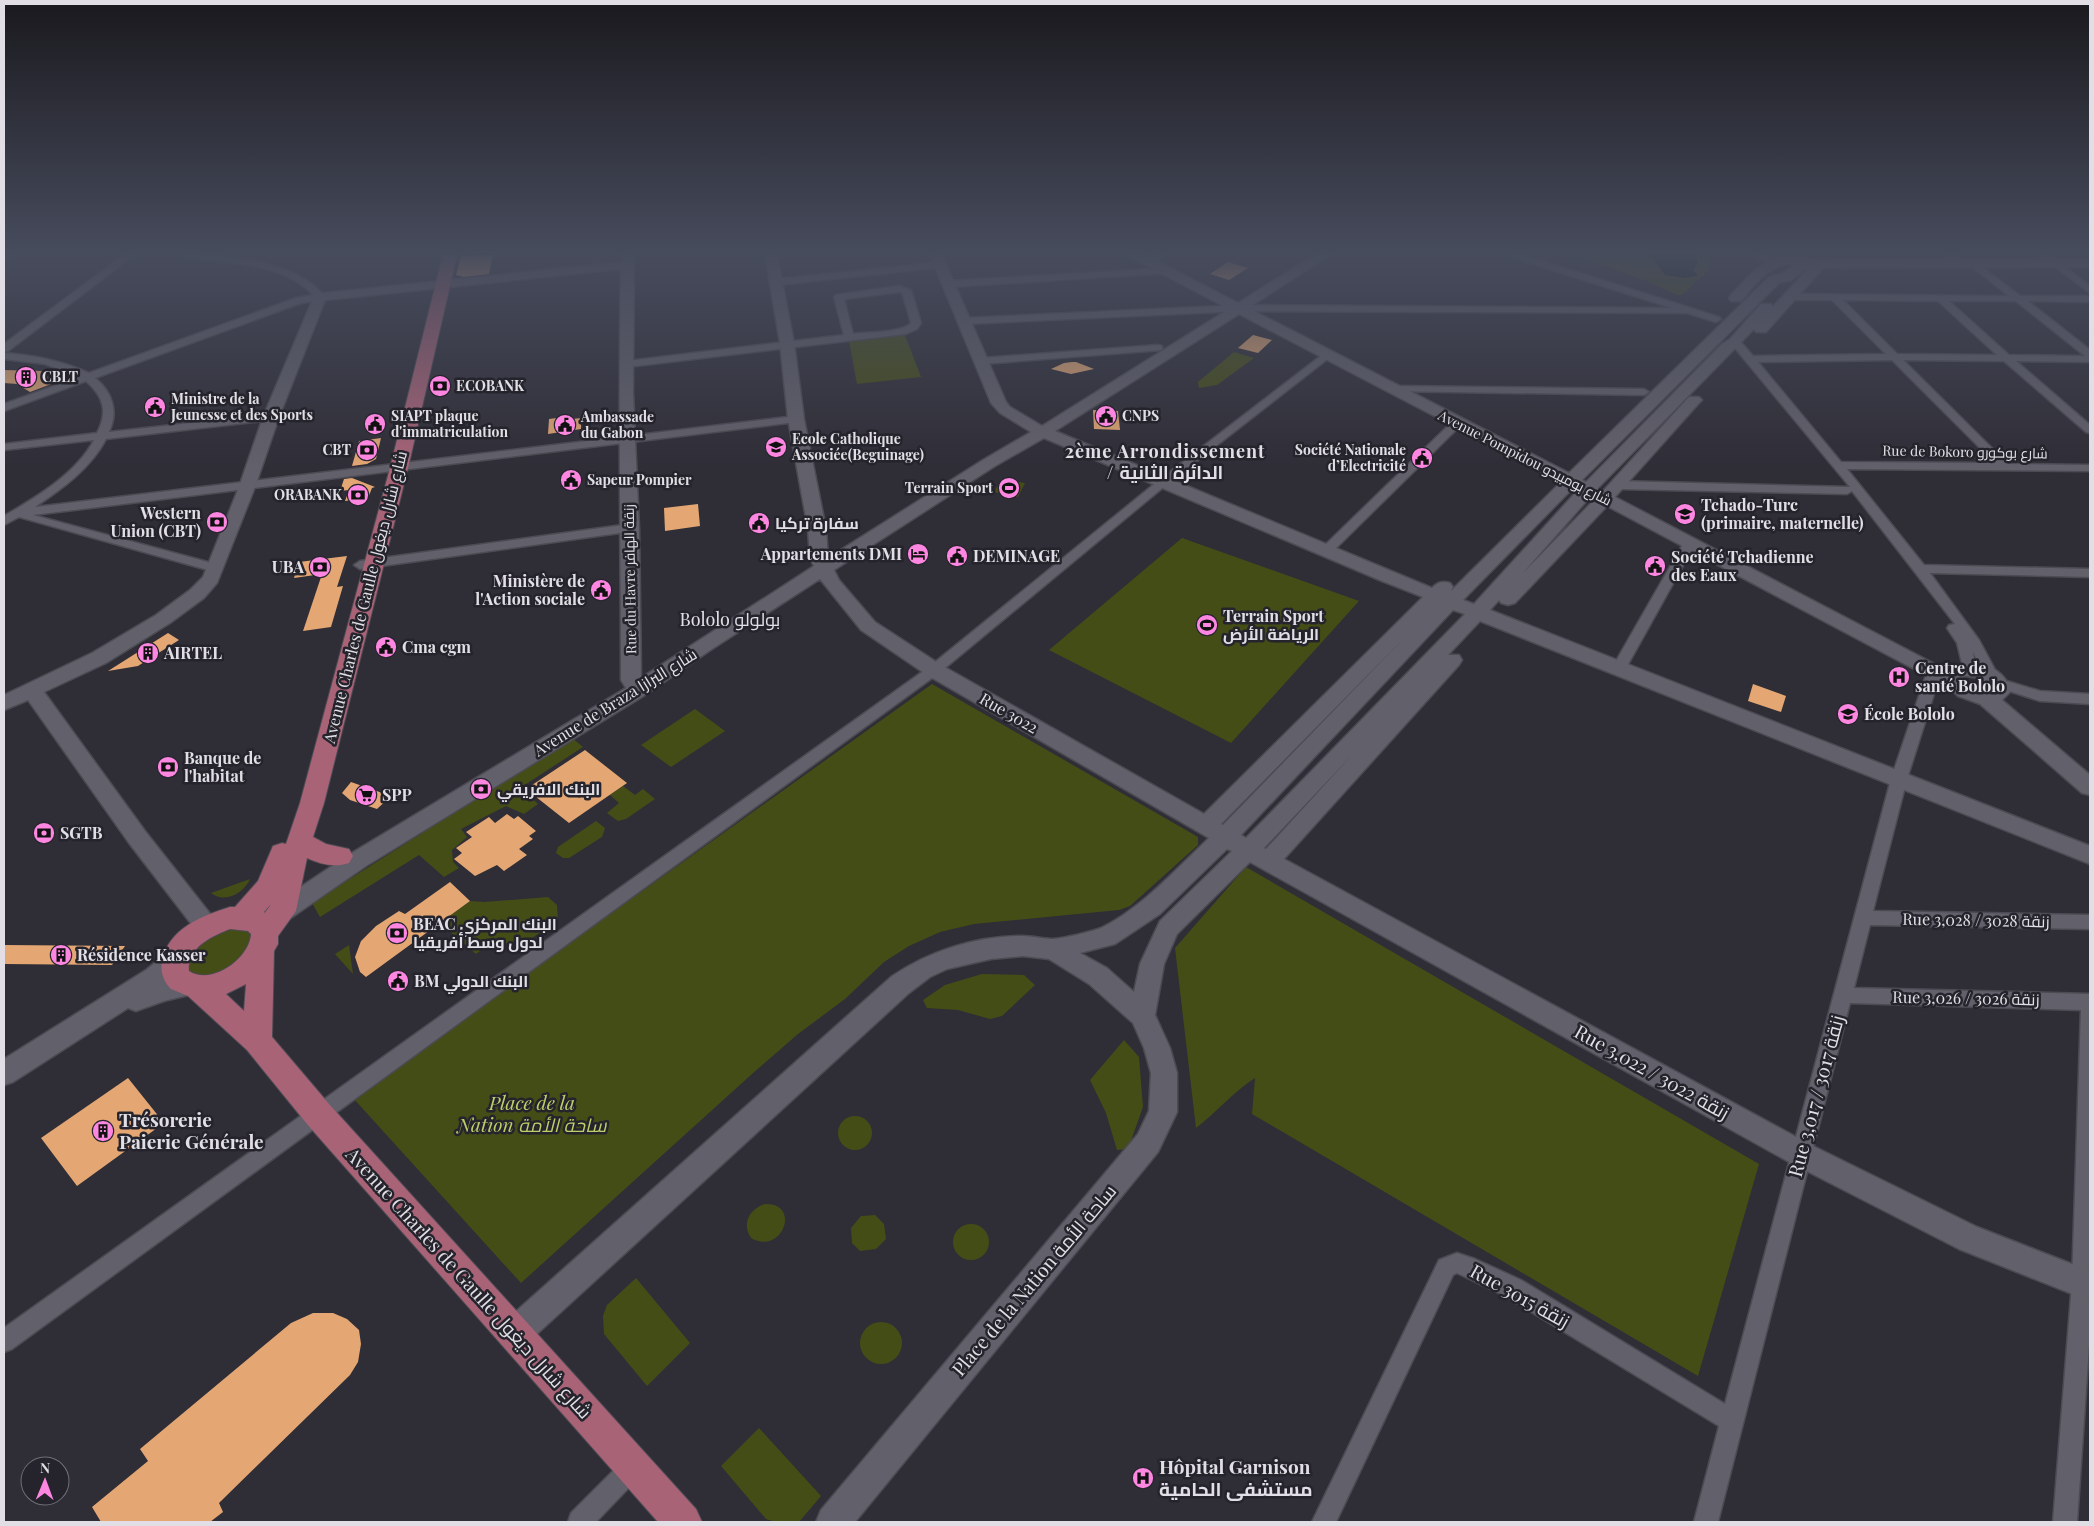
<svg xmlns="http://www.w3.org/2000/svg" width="2094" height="1526" font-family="'Playfair Display',Cairo,serif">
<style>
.green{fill:#454d16}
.water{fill:#091619}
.building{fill:#e4a773}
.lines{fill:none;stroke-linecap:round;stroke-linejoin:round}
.street-casing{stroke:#4c4a52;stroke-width:3}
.secondary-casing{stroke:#4c4a52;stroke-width:3}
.primary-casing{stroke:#4c4a52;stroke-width:2}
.street{fill:#62606a;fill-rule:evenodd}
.secondary{fill:#62606a;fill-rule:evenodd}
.primary{fill:#a86377;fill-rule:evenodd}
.labels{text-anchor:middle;stroke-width:5;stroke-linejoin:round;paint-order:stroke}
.far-poi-label{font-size:14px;font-weight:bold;fill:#e1dfe5;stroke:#25242c;text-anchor:start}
.far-street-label{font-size:14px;fill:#e1dfe5;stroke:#25242c}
.poi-label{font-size:16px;font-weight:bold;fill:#e1dfe5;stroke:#25242c;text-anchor:start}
.street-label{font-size:16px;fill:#e1dfe5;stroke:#25242c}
.far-district-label{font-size:18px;font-weight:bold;letter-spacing:1px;fill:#e1dfe5;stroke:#25242c}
.neighbourhood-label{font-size:18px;fill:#e1dfe5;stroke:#25242c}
.near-street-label{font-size:19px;fill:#e1dfe5;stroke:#25242c}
.near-park-label{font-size:19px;font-style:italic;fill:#bdcf69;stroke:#25242c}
.near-poi-label{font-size:19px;font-weight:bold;fill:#e1dfe5;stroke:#25242c;text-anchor:start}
</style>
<rect width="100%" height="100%" fill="#2f2d36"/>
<g class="green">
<polygon points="1574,255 1711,255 1710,269 1682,295 1678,295 1646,281"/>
<polygon points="905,335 921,377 857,384 849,341"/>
<polygon points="1234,352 1254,358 1217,385 1199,388 1198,382"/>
<polygon points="1002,479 1025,483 1018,497 994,492"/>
<polygon points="1182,538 1359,601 1231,743 1049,650"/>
<polygon points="932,684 1198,837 1198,845 1130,906 1119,910 974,924 940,932 909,946 884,962 845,999 798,1034 752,1074 521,1283 353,1098"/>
<polygon points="695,709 725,731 671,767 641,745"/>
<polygon points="572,738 583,747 520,788 538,804 524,814 506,806 461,829 467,837 452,850 453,862 459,868 444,877 419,855 320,917 312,903"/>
<polygon points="623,786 635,795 643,789 655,799 626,819 618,821 607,813 619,803 610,795"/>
<polygon points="596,821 605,828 602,837 569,858 563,858 556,853 558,847"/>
<path d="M1246,867L1759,1164L1698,1376L1252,1114L1255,1078C1233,1092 1217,1112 1196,1128L1175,948Z"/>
<path d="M250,879C244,893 225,904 211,893Z"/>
<polygon points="548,897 557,905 558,920 515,950 499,937 476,954 440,923 470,901 484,902"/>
<polygon points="245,925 256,936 237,970 190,980 182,958 209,931"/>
<polygon points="349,945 353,974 335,954"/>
<polygon points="982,974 1024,975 1035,985 1002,1016 990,1019 958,1010 927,1008 923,1000 945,985"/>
<polygon points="1124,1040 1139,1057 1143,1107 1128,1149 1117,1150 1106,1113 1090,1080"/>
<circle cx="855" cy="1133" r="17"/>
<path d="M765,1204C802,1203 782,1256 751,1238C741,1223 750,1209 765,1204Z"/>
<polygon points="875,1215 884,1224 886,1239 876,1249 860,1251 852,1243 851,1228 861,1216"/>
<circle cx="971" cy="1242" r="18"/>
<polygon points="636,1278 690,1343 647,1386 604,1334 603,1316 607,1305"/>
<circle cx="881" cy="1343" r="21"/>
<polygon points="759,1428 821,1496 799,1522 776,1522 766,1519 721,1466"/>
</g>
<polygon class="water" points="1650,255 1695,255 1698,262 1693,270 1698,276 1684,278 1665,275"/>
<g class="building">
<polygon points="493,255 489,274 464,277 456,275 461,256"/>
<polygon points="1228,262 1248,268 1229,280 1210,274"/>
<polygon points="1253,335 1272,340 1258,353 1238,348"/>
<polygon points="1072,362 1076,362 1094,369 1071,374 1051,369 1064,363"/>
<polygon points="4,370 42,371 54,383 30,392 17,384 4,383"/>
<polygon points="1093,410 1118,411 1120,430 1094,429"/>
<polygon points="564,417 564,420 581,418 581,429 548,434 549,419"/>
<polygon points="381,438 376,459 367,464 352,466 359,441"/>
<polygon points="352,478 375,487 372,488 368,498 345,501 349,490 340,491 344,479"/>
<polygon points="698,504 700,526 665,531 664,508"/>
<polygon points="347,556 337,587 343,586 331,627 303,631 322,574 294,578 299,562"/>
<polygon points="168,633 179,640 138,666 108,671"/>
<polygon points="1753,684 1786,696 1781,712 1748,701"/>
<polygon points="585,750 627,783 569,823 526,789"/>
<polygon points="351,782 391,796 377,809 350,800 342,793"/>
<polygon points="507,814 514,819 518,816 536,831 529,836 533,839 519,849 527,855 504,871 497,865 475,876 454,859 462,853 456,848 472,837 466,832 489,817 495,823"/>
<polygon points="450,882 470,901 366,977 360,972 355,957 361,941 376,926 399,911 405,914"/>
<polygon points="4,945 125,946 112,965 4,964"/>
<polygon points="128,1078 164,1123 77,1186 41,1138"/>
<polygon points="313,1313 333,1313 347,1319 359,1330 361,1344 358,1362 350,1375 219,1503 223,1512 210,1522 101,1522 92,1507 148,1461 140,1449 291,1323"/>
</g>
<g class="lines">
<g class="street-casing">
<g id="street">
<polygon points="4,255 17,255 4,259"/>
<polygon points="124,255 134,255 8,351 4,352 4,344"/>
<path d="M184,255C227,255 296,260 325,297L320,300L301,303L95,378C112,392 119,411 109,432L271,414L276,417L271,420L106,439C91,468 62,489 35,507L796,416L801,419L796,422L33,515L219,565L221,568L219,571L215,572L19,517L4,525V516C35,498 76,474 94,440L4,450V444L97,433C108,412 104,397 86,381L4,411V404L79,377L45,364L4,359V353C34,355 62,361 89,373L296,298L313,295C287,264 226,262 188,258Z"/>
<polygon points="1153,255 1163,255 1152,263 1146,263 1146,259"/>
<polygon points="1510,255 1523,255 1719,317 1721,319 1716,322 1687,313 1242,311 964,324 959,321 964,318 1242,305 1672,308 1511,257"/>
<polygon points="1755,255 1765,255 1777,262 1775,264 1769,264"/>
<polygon points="1947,255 1956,255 1966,263 1961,266"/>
<polygon points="2039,255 2049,255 2090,286 2090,293"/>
<path d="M1973,260L2020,296H2090V302L2028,301L2090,350V362L2016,361L2090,425V433L2086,432L2004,361L1903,360L2008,464L2090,465V471L1847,469L1924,565L2090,569V577L1930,573L1979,640L2000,679L2040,691L2090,694V704L2040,701L1993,686L1986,678L1973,652L1976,669L1974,672H1964L1957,643L1947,628L1949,625L1955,624L1852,491L1847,494L1618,489L1612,485L1618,481L1850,487L1730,342L1731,340H1739L1753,356L1886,354L1832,300H1791L1786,297L1791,294L2009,296L1970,265V261ZM1843,300L1938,301L1997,355L1897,354ZM1949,301H2016L2085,356L2009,355ZM1892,360L1995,463L1841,462L1758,362Z"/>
<polygon points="941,262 946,265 944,267 777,285 772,282 777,279"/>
<polygon points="1166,268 1169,269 1169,273 949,287 944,284 949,281"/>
<path d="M899,286L911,290L921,323L917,329L906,334L627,367L622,364L627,361L844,335L834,297L836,295ZM899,292H902L911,323C902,333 868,332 853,334L844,299Z"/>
<polygon points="1158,345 1162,346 1162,350 982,364 977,361 982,358"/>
<polygon points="1326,352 1330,353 1330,357 1166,485 939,673 12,1349 4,1352 4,1328 929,667 1158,481"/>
<polygon points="1393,386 1644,389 1649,392 1644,395 1389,391 1388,389"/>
<polygon points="1457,420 1461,421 1462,423 1461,425 1330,554 1322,554 1320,551 1322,548 1453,421"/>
<polygon points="630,524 636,528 634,531 360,569 354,565 360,561"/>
<polygon points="1689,540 1695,544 1626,668 1624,671 1614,671 1612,668 1683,544"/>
<polygon points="1934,667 1939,669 1941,672 1907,779 1873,911 2090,915 2090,929 1870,925 1854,988 2090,994 2090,1331 2077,1522 2053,1522 2072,1283 2081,1010 1850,1003 1718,1522 1694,1522 1719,1426 1505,1296 1457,1273 1453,1275 1336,1522 1312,1522 1439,1260 1457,1253 1475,1259 1521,1280 1725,1404 1891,779 1927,672 1929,669"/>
<polygon points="633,1455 641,1459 645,1467 641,1475 596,1522 568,1522 571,1513 625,1459"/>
</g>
</g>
<g class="secondary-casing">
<g id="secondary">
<path d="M622,255H634L633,392L639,528L641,678L814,566L810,559L808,529L788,419L780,343L765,255H777L794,343L804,419L826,529L828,558L983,460L1031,432L1000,413L991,403L930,255H942L1006,402L1010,407L1042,426L1229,309L1132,258L1130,255H1145L1238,303L1315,255H1330L1248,308L1569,473L1769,277L1781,274L1796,264C1767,264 1758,282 1741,301H1731L1729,298L1731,295C1750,275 1764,255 1795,257C1808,257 1817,261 1829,259H2090V267L1823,268L1766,332H1756L1754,329L1598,488L1603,491L1689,397H1699L1702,400L1699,403L1615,497L1946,670C1966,656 2007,664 2010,692L2002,700L2090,775V795L2082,793L1980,704L1958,696L1950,688L1607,506L1515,603L1508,605L1501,603L1499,600L1490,610L2090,846V864L1480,621L1448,655H1459L1462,660L1459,665L1284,859L1811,1145L1977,1227L2090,1271V1301L1959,1249L1791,1163L1250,862L1177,934L1164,964L1155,1015L1170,1048L1177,1073V1112L1158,1152L855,1522H816L821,1510L1138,1134L1149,1111L1151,1073L1144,1048L1133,1023L1089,984L1049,959L1023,956L991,959L947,969L930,977L909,993L526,1344L515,1348L504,1344L500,1333L504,1322L891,977C929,951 976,936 1023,936C1033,936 1043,939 1053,939C1064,938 1091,932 1101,928C1143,907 1175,870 1209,838L927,675L861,630L820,579L709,651L645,695L366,866L282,924L274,927L266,924L262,917L266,910L350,854L626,688L621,680C621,543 618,406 621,269L325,300L279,417L255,487L217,583L204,598L170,623L106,663L44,692L145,831L215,920L219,927L215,934L207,937L199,934L129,843L28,700L4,710V695L92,653L156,615L190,590L203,577L239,487L263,417L315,294L622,262ZM1804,270H1807L1771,309L1773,307L1771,304H1761L1730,339L1722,344L1586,482L1582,480L1779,283L1791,280ZM1239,314L1561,482L1451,591L1453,587L1450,583C1442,581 1438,582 1432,588L1055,431ZM1044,438L1382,581L1423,597L1204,814L941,665L875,622L839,580L834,570L995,466ZM1573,488L1577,491L1474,604L1463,600ZM1590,497L1594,500L1523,573ZM1453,610L1465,614L1246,838L1241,835ZM1410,632L1223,825L1221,824ZM1966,676C1975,677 1988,679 1990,689C1979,691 1968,687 1963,677ZM1353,754L1266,849L1264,848ZM1227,849L1232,851L1160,921L1140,964L1134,992L1107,968L1080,953L1115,944L1160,914Z"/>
<polygon points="175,951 184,954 187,961 184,968 174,977 188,974 197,977 201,985 197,993 164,1001 136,1011 128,1008 13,1082 4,1085 4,1059 146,970 166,954"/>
</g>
</g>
<g class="primary-casing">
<path id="primary" d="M443,255H457L408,468L324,803L313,837L326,844L349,849L353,856L349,863C334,868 320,864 307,858L296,911L278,936V944L274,951L272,1037L329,1104L696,1509L702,1522H658L307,1124L247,1050L188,996L171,989C163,981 160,971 162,961C169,928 202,916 230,907H235L258,881L273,846L282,843L286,844L300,803L390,468ZM271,904L265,913L264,912ZM230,929L248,931L251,934C250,958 212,986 189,971C186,948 212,936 230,929ZM246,984L244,1011L226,994Z"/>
</g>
<use href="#street" class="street"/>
<use href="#secondary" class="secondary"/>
<use href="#primary" class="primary"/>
</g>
<linearGradient id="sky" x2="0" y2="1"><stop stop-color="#1a191e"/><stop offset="0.54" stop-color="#474c5d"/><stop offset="1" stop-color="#474c5d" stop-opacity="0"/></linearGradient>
<rect width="2094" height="468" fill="url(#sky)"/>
<defs>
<g id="building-disc" transform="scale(1.125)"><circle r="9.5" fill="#fd86e1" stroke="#25242c"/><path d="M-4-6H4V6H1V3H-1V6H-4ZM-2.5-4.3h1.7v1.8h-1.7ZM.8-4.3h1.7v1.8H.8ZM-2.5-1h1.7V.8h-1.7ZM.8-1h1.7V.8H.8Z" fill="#111"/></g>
<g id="bank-disc" transform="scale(1.125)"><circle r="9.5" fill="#fd86e1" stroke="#25242c"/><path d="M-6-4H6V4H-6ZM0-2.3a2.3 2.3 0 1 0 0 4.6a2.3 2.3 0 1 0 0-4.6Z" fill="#111"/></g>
<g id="civic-disc" transform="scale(1.125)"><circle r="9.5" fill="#fd86e1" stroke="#25242c"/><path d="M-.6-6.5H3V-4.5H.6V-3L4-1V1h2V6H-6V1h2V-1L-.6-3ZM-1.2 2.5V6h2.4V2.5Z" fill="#111"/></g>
<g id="school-disc" transform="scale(1.125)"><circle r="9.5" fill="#fd86e1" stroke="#25242c"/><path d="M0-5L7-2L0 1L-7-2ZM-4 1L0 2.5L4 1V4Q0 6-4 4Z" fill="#111"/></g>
<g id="stadium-disc" transform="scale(1.125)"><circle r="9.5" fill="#fd86e1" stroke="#25242c"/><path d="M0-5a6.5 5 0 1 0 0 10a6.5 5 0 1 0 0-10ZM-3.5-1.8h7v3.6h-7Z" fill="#111"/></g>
<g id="hotel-disc" transform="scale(1.125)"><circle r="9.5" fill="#fd86e1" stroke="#25242c"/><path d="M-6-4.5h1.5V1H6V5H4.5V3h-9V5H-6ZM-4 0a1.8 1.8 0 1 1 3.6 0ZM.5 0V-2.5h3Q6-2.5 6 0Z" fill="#111"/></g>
<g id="hospital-disc" transform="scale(1.125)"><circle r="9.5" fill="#fd86e1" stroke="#25242c"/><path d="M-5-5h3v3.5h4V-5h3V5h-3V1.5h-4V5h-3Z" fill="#111"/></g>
<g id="supermarket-disc" transform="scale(1.125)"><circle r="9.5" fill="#fd86e1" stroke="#25242c"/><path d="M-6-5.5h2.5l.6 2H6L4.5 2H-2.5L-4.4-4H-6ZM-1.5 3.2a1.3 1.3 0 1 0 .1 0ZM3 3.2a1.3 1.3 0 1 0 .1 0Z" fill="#111"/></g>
</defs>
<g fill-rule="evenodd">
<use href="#building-disc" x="26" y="377"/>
<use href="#bank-disc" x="440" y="386"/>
<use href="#civic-disc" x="155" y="407"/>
<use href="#civic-disc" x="1106" y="416"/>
<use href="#civic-disc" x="375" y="424"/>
<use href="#civic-disc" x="565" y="425"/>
<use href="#school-disc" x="776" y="447"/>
<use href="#bank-disc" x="367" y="450"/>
<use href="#civic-disc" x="1422" y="458"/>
<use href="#civic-disc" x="571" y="480"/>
<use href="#stadium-disc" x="1009" y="488"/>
<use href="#bank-disc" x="358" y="495"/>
<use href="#school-disc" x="1685" y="514"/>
<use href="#bank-disc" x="217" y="522"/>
<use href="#civic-disc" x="759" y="523"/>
<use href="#hotel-disc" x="918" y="554"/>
<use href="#civic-disc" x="957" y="556"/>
<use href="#civic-disc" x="1655" y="566"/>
<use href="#bank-disc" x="320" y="567"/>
<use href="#civic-disc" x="601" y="590"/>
<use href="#stadium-disc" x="1207" y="625"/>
<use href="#civic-disc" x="386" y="647"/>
<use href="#building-disc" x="148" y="653"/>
<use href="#hospital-disc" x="1899" y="677"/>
<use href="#school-disc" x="1848" y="714"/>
<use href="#bank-disc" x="168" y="767"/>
<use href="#bank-disc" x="481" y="789"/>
<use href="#supermarket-disc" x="366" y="795"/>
<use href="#bank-disc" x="44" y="833"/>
<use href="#bank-disc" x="397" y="933"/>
<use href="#building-disc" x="61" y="955"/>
<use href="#civic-disc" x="398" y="981"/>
<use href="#building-disc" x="103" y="1131"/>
<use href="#hospital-disc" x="1143" y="1478"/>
</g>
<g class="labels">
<g class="far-poi-label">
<text x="42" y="382">CBLT</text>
<text x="456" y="391">ECOBANK</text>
<text x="171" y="404">Ministre de la<tspan x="171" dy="16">Jeunesse et des Sports</tspan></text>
<text x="391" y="421">SIAPT plaque<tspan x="391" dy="16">d'immatriculation</tspan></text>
<text x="1122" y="421">CNPS</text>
<text x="581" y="422">Ambassade<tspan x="581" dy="16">du Gabon</tspan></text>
<text x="792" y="444">Ecole Catholique<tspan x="792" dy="16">Associée(Beguinage)</tspan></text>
<text x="351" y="455" text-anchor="end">CBT</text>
<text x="1406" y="455" text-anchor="end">Société Nationale<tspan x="1406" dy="16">d’Electricité</tspan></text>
<text x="587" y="485">Sapeur Pompier</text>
<text x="993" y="493" text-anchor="end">Terrain Sport</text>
<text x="342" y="500" text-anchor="end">ORABANK</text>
</g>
<g class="far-street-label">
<text transform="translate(1965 452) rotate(1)" y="5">Rue de Bokoro شارع بوكورو</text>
<text transform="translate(1525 458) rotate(27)" y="5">Avenue Pompidou شارع بومبيدو</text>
<text transform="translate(630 579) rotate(-91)" y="5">Rue du Havre زنقة الهافر</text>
</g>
<g class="poi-label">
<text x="1701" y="511">Tchado-Turc<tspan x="1701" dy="18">(primaire, maternelle)</tspan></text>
<text x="201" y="519" text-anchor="end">Western<tspan x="201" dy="18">Union (CBT)</tspan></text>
<text x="775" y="529">سفارة تركيا</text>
<text x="902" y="560" text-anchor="end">Appartements DMI</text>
<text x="973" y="562">DEMINAGE</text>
<text x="1671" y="563">Société Tchadienne<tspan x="1671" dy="18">des Eaux</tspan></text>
<text x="304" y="573" text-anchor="end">UBA</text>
<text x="585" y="587" text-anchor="end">Ministère de<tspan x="585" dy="18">l'Action sociale</tspan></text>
<text x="1223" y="622">Terrain Sport<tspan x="1223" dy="18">الرياضة الأرض</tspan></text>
<text x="402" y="653">Cma cgm</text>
<text x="164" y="659">AIRTEL</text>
<text x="1915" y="674">Centre de<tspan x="1915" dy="18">santé Bololo</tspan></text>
<text x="1864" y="720">École Bololo</text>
<text x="184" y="764">Banque de<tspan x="184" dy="18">l'habitat</tspan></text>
<text x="497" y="795">البنك الافريقي</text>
<text x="382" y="801">SPP</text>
<text x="60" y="839">SGTB</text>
<text x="413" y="930">BEAC البنك المركزي<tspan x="413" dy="18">لدول وسط أفريقيا</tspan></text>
<text x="77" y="961">Résidence Kasser</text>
<text x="414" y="987">BM البنك الدولي</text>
</g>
<g class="street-label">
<text transform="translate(365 597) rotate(-76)" y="6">Avenue Charles de Gaulle شارع شارل ديغول</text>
<text transform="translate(615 702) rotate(-32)" y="6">Avenue de Braza شارع البرازا</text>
<text transform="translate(1009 713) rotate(30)" y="6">Rue 3022</text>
<text transform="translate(1976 920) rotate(1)" y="6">Rue 3,028 / زنقة 3028</text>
<text transform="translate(1966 998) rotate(1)" y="6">Rue 3,026 / زنقة 3026</text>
</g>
<g class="far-district-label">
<text x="1165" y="458">2ème Arrondissement<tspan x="1165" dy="21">/ الدائرة الثانية</tspan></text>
</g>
<g class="neighbourhood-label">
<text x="730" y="626">Bololo بولولو</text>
</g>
<g class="near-street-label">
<text transform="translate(1652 1072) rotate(29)" y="7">Rue 3,022 / زنقة 3022</text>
<text transform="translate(1816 1096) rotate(-75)" y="7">Rue 3,017 / زنقة 3017</text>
<text transform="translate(1034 1280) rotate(-50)" y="7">Place de la Nation ساحة الأمة</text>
<text transform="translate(469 1283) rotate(48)" y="7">Avenue Charles de Gaulle شارع شارل ديغول</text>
<text transform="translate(1520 1296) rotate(29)" y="7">Rue 3015 زنقة</text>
</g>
<g class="near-park-label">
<text x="532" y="1110">Place de la<tspan x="532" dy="22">Nation ساحة الأمة</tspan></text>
</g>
<g class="near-poi-label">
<text x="119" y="1127">Trésorerie<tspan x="119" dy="22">Paierie Générale</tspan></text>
<text x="1159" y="1474">Hôpital Garnison<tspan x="1159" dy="22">مستشفى الحامية</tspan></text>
</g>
</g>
<rect width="2094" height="1526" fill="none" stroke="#e1dfe5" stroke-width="10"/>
<g transform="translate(45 1481) rotate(1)"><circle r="24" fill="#25242c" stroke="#706f76"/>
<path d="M0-4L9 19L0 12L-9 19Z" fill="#fd86e1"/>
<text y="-8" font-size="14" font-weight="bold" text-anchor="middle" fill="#e1dfe5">N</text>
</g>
</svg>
